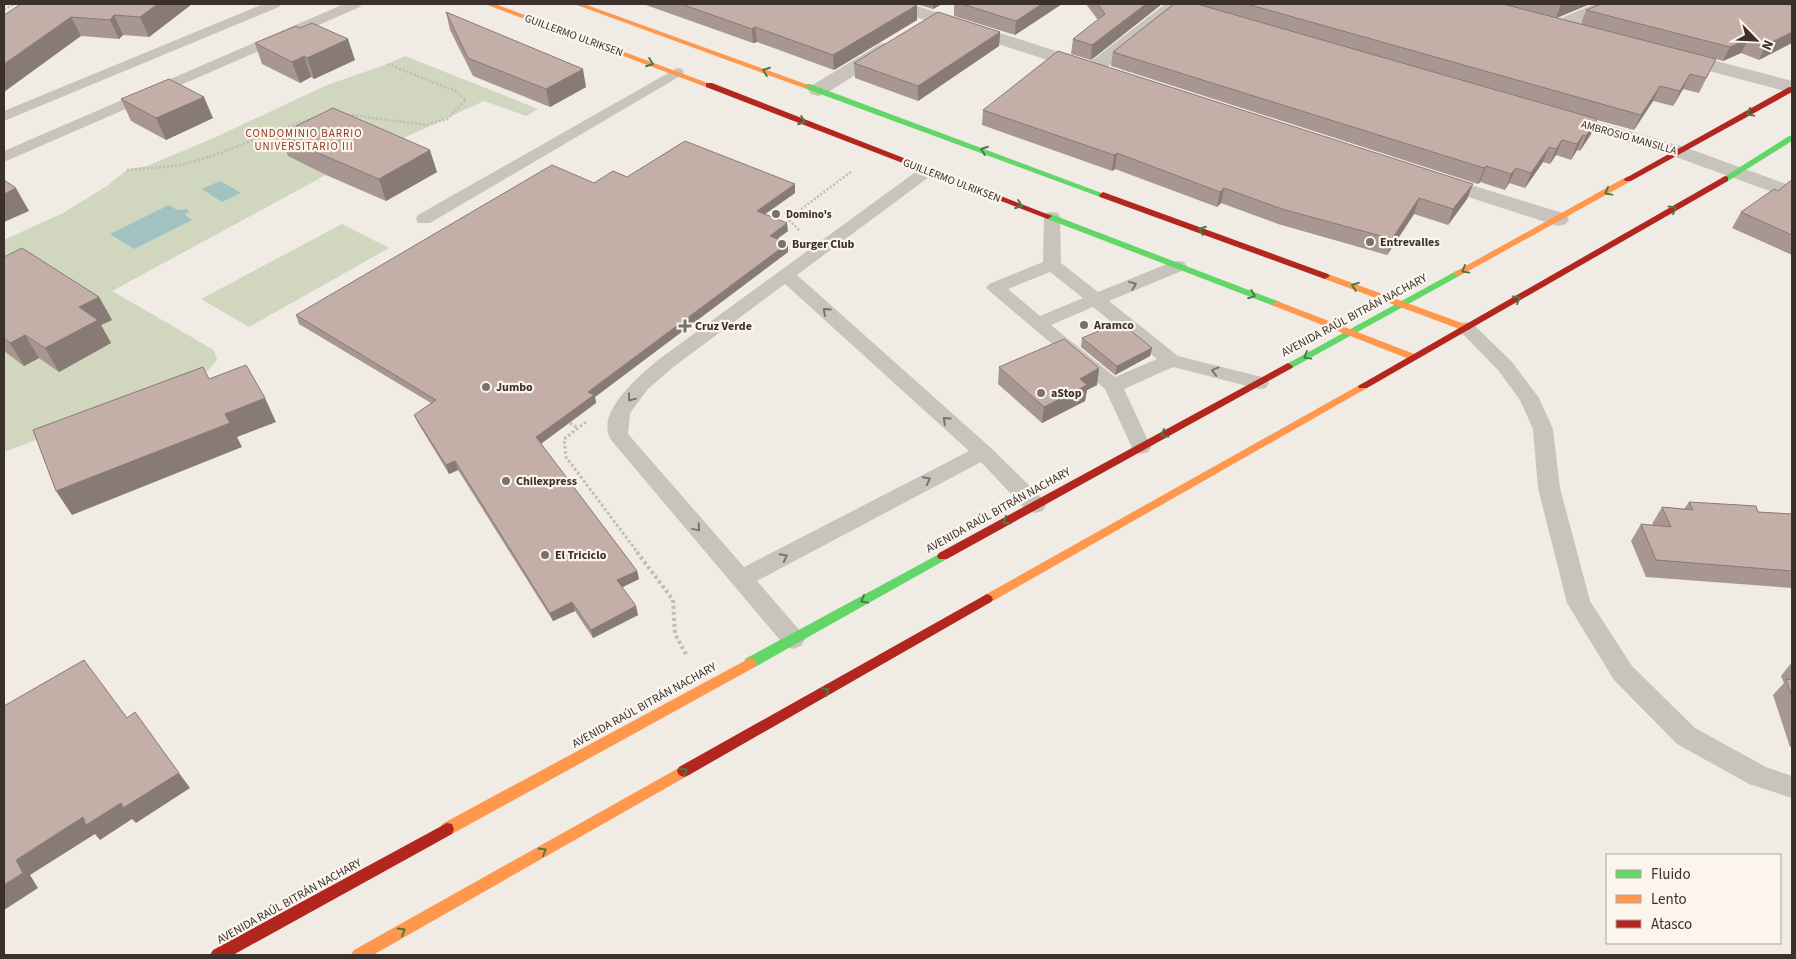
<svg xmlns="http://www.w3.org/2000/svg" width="1796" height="959" font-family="'Source Sans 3',sans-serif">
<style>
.green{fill:#d1d6bf}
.water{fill:#a1c2c1}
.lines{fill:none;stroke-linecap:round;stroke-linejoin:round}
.path-far2{stroke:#c2bbb6;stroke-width:2.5;stroke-dasharray:2 2;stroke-linecap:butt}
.path-far1{stroke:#c2bbb6;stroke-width:3;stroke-dasharray:2.5 2.5;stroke-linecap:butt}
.path{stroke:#c2bbb6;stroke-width:4;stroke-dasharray:3 3;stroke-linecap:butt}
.lane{fill:#c9c3be;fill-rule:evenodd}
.street{fill:#c9c3be;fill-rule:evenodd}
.fast{fill:#63d668;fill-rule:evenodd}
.slow{fill:#ff974d;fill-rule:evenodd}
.jam{fill:#b3261e;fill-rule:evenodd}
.wall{fill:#a89690}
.shaded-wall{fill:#887a75}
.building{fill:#c3afa7;stroke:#887a75}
.oneway{stroke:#4d7b46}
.oneway2{stroke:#7b726d}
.poi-dot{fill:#7a716c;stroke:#fbf5ee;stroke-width:2}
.labels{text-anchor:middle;stroke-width:4.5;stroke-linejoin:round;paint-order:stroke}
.far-street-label{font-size:11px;fill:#3b302b;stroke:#fbf5ee}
.far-neighbourhood-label{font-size:11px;letter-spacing:1px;fill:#8c3b22;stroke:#fbf5ee}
.far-poi-label{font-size:11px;font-weight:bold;fill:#3b302b;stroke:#fbf5ee;text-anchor:start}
.poi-label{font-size:12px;font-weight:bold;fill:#3b302b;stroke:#fbf5ee;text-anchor:start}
.street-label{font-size:12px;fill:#3b302b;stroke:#fbf5ee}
</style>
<rect width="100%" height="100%" fill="#f0ebe5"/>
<g class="green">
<polygon points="405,56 538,109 526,116 484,101 382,148 289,156 326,175 112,291 214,350 217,360 200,379 4,452 4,240 63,213 107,186 127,170 147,166 214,138 327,85 388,64"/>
<polygon points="342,224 389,248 249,327 201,299"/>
</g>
<g class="water">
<polygon points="220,181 241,193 222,202 202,189"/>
<polygon points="169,205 177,210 187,209 189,212 185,215 192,220 134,249 110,234"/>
</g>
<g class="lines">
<g class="path-far2">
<polyline points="4,9 15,4"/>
<polyline points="344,114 426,125 447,119 466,100 455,91 388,64"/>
<path d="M127,170C146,168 166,168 184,164C230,153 272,129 318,117"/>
<polyline points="799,230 788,219 852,171"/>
</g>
<g class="path-far1">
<polyline points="586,422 564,439 566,457 638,553"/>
<polyline points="570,423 578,428"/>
</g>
<polyline class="path" points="637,552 673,600 675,634 687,656"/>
<g class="lane">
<polygon points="263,4 281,4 279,7 4,121 4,111"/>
<polygon points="344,4 362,4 360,7 4,162 4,151"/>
<polygon points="677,68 682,69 684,72 682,75 430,223 418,223 416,219 418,215"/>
<path d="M927,166L933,168L935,171L933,174L797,275L990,447L1043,499L1046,505L1043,511L1035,513L1027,511L981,462L757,581L801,632L805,639L801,646L793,649L785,646L611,440C594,413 640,375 658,360L921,168ZM785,284L969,451L744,567L628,434L630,413L648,389L672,368Z"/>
<path d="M1052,212L1058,213L1060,217L1061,263L1098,292L1172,262L1178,261L1184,262L1187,266L1184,270L1109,301L1178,356L1266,378L1269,383L1266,388L1259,389L1173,367L1124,389L1151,447L1148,452L1141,454L1134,452L1105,389L986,288L989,284L1043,262L1044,217L1046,213ZM1050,272L1083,298L1040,316L1008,289ZM1093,307L1157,359L1115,377L1051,325Z"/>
<polygon points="1466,322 1473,324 1512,362 1539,398 1553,429 1560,488 1590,601 1632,666 1695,728 1766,767 1792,776 1792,798 1749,784 1677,744 1614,680 1567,603 1538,488 1533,429 1520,400 1498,370 1457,328 1459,324"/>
</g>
<g class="street">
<polygon points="885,4 911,4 1090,62 1165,4 1185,4 1100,73 1093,75 888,8"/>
<polygon points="1594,4 1617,4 1614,8 1564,30 1558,31 1552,30 1549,26 1552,22"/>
<polygon points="886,43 892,44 895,48 892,52 825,94 818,96 811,94 808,90 811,86 880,44"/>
<polygon points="1678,51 1792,81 1792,93 1671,61 1669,57 1671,53"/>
<polygon points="1557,110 1687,148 1792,186 1792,199 1673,156 1550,120 1547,116 1550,112"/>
<polygon points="1435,174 1566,214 1569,219 1566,224 1558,226 1428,184 1424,180 1428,176"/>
</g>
<g class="fast">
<polygon points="804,84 810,84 1107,195 1103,198 1100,197 804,88"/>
<polygon points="1789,136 1792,136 1792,141 1728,181 1722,181 1721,179"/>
<polygon points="1048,213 1280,302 1282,304 1280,306 1274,306 1045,218 1044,216"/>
<polygon points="1458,270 1463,273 1461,275 1292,368 1288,369 1283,366"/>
<polygon points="943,552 947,553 949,556 947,559 755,667 750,668 745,667 744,663 745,659"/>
</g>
<g class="slow">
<polygon points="485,4 495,4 713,85 706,87"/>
<polygon points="574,4 584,4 811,86 804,88"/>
<polygon points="1628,176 1631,177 1631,181 1461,275 1458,276 1453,273"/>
<polygon points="1325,273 1470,326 1471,328 1470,330 1462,330 1322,278 1322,274"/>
<polygon points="1277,301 1417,355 1418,357 1413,360 1409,359 1274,306 1272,304"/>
<polygon points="1363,383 1367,384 1368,386 1367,388 991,602 983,602 981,599 983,596"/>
<polygon points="750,658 755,659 756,663 755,667 452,834 447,835 442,834 440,829 442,824"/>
<polygon points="684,765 689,767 691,771 689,775 373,955 351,955 354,950"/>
</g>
<g class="jam">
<polygon points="706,83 712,83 1052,216 1048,219 1045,218 706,87"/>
<polygon points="1789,87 1792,87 1792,92 1631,181 1625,181 1624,179"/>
<polygon points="1725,176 1728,177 1728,181 1367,388 1359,388 1358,386"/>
<polygon points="1103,192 1328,274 1330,276 1325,279 1322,278 1100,197 1099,195"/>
<polygon points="1288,363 1293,366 1292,368 947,559 939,559 937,556 939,553"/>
<polygon points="987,594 991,596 993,599 991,602 689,775 684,777 679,775 677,771 679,767"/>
<polygon points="447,823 452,824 454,829 452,834 233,955 210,955 213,950"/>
</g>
</g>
<g class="wall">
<polygon points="21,4 192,4 149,37 123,35 119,39 81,36"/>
<polygon points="643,4 912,4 917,5 917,20 834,70 757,42 753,43"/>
<polygon points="916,4 942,4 933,9"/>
<polygon points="954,4 1062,4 1015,35 954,16"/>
<polygon points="1086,4 1162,4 1091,60 1071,54 1073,39 1098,20"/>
<polygon points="1173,4 1590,4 1557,18 1581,24 1586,10 1792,4 1759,60 1741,53 1723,61 1716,59 1699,93 1683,89 1673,106 1653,101 1634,130 1597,120 1591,134 1580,151 1577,150 1571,160 1556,155 1550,164 1543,162 1525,188 1509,183 1505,190 1480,182 1478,184 1111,66 1113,52"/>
<polygon points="446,12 586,87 550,107 473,76 450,30"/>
<polygon points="1000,32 999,46 918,101 855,78 854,63"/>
<polygon points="255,43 355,60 314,79 311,77 300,83 262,64"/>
<polygon points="121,99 213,118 166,140 131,121"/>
<polygon points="983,110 1473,184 1467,199 1448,225 1414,214 1387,255 1278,224 1221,203 1217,207 1115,169 1112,171 982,125"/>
<polygon points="280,134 437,172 386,201 326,175 288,156"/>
<polygon points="627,177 795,184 795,193 765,214 788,231 777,239 788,252 595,397 596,403 541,444 637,571 639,579 622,587 638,615 593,638 575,611 553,621 458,470 449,474 418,423 414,415 431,403 299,324 296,315 594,183"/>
<polygon points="1792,182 1792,255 1732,228 1741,212"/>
<polygon points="4,257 99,297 112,320 101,325 111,343 59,372 39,358 24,366 4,351"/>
<polygon points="1082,338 1152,348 1150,356 1115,375 1081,347"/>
<polygon points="999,367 1099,368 1097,385 1087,390 1085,401 1042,423 998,384"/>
<polygon points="1689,502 1758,512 1792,514 1792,588 1646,577 1631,541 1641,524 1653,525 1652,524 1662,507 1684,509"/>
<polygon points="1792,662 1792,747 1790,747 1773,695 1784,683 1781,676"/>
</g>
<g class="shaded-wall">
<polygon points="158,4 192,4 149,37 140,17"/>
<polygon points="933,4 942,4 933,9"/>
<polygon points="1042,4 1062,4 1015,35 1016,21"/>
<polygon points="1146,4 1162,4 1091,60 1092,45"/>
<polygon points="1561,4 1590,4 1556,18"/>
<polygon points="917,5 917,20 834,70 833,55"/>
<polygon points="114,15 123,35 119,39 110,20"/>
<polygon points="71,17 81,36 4,92 4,64"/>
<polygon points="755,27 757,42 753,43 752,29"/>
<polygon points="1000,32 999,46 918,101 918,86"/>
<polygon points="1792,32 1792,43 1759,60 1766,45"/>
<polygon points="1749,38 1741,53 1723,61 1730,47"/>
<polygon points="348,39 355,60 314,79 307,58"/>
<polygon points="304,56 311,77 300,83 292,62"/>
<polygon points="583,69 586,87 550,107 546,89"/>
<polygon points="1690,74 1683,89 1673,106 1680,91"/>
<polygon points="1660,86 1653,101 1634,130 1641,115"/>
<polygon points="204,97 213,118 166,140 156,118"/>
<polygon points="1597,119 1591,134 1580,151 1586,136"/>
<polygon points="1583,135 1577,150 1571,160 1577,144"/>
<polygon points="1562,140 1556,155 1550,164 1556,149"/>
<polygon points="1549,147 1543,162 1525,188 1531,173"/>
<polygon points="430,150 437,172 386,201 379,179"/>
<polygon points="1117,153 1115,169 1112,171 1114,155"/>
<polygon points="1486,166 1480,182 1478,184 1484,168"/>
<polygon points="1516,168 1509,183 1505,190 1511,174"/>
<polygon points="795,184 795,193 758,219 757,211"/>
<polygon points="1473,184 1467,199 1448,225 1453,209"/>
<polygon points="16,188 29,211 4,222 4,194"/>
<polygon points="1224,188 1221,203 1217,207 1220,192"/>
<polygon points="1419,198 1414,214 1387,255 1392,239"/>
<polygon points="787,223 788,231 770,244 770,236"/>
<polygon points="788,243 788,252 595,397 596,403 539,445 536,437 588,392"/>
<polygon points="99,297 112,320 101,325 111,343 59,372 45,348 79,307"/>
<polygon points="25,335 39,358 24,366 10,343"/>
<polygon points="1152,348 1150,356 1115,375 1117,366"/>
<polygon points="1099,368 1097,385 1087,390 1085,401 1042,423 1044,407 1080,379"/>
<polygon points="265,398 276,422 237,437 242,447 72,515 56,491 225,414"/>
<polygon points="455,461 458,470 449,474 446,465"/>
<polygon points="637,571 639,579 619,589 617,580"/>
<polygon points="572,602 575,611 553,621 550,613"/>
<polygon points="636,606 638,615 593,638 591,630"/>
<polygon points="179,773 190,788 136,823 132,819 100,840 95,834 30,875 38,888 4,910 4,885 16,860 83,817"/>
</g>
<g class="building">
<polygon points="21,4 158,4 140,17 114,15 110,20 71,17 4,64 4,15"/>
<polygon points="681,4 912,4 917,5 833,55 755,27 752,29"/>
<polygon points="962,4 1042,4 1016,21"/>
<polygon points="1098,4 1146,4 1092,45 1073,39 1105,14"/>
<polygon points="1174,4 1197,4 1597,119 1586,136 1583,135 1577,144 1562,140 1556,149 1549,147 1531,173 1516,168 1511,174 1486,166 1484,168 1113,52"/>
<polygon points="1247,4 1503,4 1716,59 1706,78 1690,74 1680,91 1660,86 1641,115"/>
<polygon points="1601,4 1792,4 1792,32 1766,45 1749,38 1730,47 1586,10"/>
<polygon points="446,12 583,69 546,89 468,58"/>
<polygon points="938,12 1000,32 918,86 854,63"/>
<polygon points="312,23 348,39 307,58 304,56 292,62 255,43 296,26 300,28"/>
<polygon points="1058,51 1473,184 1453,209 1419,198 1392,239 1282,209 1224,188 1220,192 1117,153 1114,155 983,110"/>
<polygon points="169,79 204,97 156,118 121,99"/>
<polygon points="333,108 430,150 379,179 318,153 280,134"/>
<polygon points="685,141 795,184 757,211 787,223 770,236 788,243 588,392 594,395 536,437 637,571 617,580 636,606 591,630 572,602 550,613 455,461 446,465 414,415 436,400 296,315 552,165 594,183 613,171 627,177"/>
<polygon points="4,180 16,188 4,194"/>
<polygon points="1790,181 1792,182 1792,235 1741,212 1774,189 1778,191"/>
<polygon points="22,248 99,297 79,307 98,320 45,348 25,335 10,343 4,338 4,257"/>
<polygon points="1120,322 1152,348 1117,366 1082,338"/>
<polygon points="1064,339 1099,368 1080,379 1087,385 1044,407 999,367"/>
<polygon points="246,365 265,398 225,414 230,423 56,491 33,430 203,367 209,379"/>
<polygon points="1689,502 1756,506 1758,512 1792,514 1792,571 1656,560 1641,524 1671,527 1662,507 1693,510"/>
<polygon points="84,660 127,718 135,712 179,773 123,808 121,803 86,825 83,817 16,860 23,873 4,885 4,706"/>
<polygon points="1786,679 1792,680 1792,697"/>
</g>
<defs><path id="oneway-chevron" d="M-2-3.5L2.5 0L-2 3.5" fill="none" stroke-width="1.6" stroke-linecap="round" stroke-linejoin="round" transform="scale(1.25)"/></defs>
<g class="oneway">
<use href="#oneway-chevron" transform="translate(650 63) rotate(20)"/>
<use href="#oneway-chevron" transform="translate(766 71) rotate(-160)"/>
<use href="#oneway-chevron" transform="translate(1750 113) rotate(151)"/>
<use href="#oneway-chevron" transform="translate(802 121) rotate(21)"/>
<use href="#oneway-chevron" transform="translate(984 150) rotate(-160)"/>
<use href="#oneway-chevron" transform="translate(1608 192) rotate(151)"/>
<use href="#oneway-chevron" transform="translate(1019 205) rotate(21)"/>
<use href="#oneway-chevron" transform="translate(1673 209) rotate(-30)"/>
<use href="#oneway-chevron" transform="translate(1202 230) rotate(-160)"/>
<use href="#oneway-chevron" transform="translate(1465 270) rotate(151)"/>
<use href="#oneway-chevron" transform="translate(1355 286) rotate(-160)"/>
<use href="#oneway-chevron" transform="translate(1252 295) rotate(21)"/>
<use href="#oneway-chevron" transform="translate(1517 299) rotate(-30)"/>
<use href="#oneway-chevron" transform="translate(1307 356) rotate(151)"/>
<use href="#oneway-chevron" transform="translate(1164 434) rotate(151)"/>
<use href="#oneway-chevron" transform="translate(1006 521) rotate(151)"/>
<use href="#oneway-chevron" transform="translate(864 600) rotate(151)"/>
<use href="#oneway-chevron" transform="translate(826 691) rotate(-30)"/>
<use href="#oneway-chevron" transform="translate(684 771) rotate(-30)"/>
<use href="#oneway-chevron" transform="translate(543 851) rotate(-30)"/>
<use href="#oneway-chevron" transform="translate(402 931) rotate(-30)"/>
</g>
<g class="oneway2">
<use href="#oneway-chevron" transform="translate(1133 285) rotate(-22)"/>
<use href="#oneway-chevron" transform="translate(826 311) rotate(-138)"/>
<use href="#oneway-chevron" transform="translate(1215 371) rotate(-165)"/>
<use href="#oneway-chevron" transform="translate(631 398) rotate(127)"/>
<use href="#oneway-chevron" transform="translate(946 420) rotate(-138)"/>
<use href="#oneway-chevron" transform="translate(927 480) rotate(-27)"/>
<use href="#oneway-chevron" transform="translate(697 528) rotate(50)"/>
<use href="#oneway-chevron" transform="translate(784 557) rotate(-27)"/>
</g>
<g class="poi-dot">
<circle cx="776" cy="214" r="5"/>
<circle cx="1370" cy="242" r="5"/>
<circle cx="782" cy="244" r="5"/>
<circle cx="1084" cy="325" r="5"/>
<path d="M682.5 318.5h5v5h5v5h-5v5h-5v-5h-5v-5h5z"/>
<circle cx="486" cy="387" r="5"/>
<circle cx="1041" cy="393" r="5"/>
<circle cx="506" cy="481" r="5"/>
<circle cx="545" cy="555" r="5"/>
</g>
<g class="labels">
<g class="far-street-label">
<text transform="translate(574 35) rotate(20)" y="4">GUILLERMO ULRIKSEN</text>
<text transform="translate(1629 137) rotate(16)" y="4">AMBROSIO MANSILLA</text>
<text transform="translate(952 180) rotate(21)" y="4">GUILLERMO ULRIKSEN</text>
</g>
<g class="far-neighbourhood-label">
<text x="304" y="137">CONDOMINIO BARRIO<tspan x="304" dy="13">UNIVERSITARIO III</tspan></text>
</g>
<g class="far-poi-label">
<text x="786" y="218">Domino's</text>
</g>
<g class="poi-label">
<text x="1380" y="246">Entrevalles</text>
<text x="792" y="248">Burger Club</text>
<text x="1094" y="329">Aramco</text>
<text x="695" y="330">Cruz Verde</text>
<text x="496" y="391">Jumbo</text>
<text x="1051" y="397">aStop</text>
<text x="516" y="485">Chilexpress</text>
<text x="555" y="559">El Triciclo</text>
</g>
<g class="street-label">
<text transform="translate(1354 315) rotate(-28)" y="4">AVENIDA RAÚL BITRÁN NACHARY</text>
<text transform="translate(998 510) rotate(-29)" y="4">AVENIDA RAÚL BITRÁN NACHARY</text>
<text transform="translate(644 705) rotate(-29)" y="4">AVENIDA RAÚL BITRÁN NACHARY</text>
<text transform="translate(289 901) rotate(-29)" y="4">AVENIDA RAÚL BITRÁN NACHARY</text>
</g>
</g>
<rect width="1796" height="959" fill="none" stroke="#3b302b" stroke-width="10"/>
<rect x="1606" y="854" width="175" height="90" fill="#fbf5ee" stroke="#aea6a0"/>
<rect x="1616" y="870" width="25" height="8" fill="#63d668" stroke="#aea6a0"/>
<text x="1651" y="879" font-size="15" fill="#3b302b">Fluido</text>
<rect x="1616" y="895" width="25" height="8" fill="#ff974d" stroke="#aea6a0"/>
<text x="1651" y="904" font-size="15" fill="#3b302b">Lento</text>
<rect x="1616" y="920" width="25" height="8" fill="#b3261e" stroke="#aea6a0"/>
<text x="1651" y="929" font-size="15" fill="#3b302b">Atasco</text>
<g transform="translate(1756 40) rotate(114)" stroke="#fbf5ee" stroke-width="4" paint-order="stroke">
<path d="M0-4L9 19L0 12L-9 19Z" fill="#3b302b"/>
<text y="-8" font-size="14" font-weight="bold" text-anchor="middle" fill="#3b302b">N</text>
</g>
</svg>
